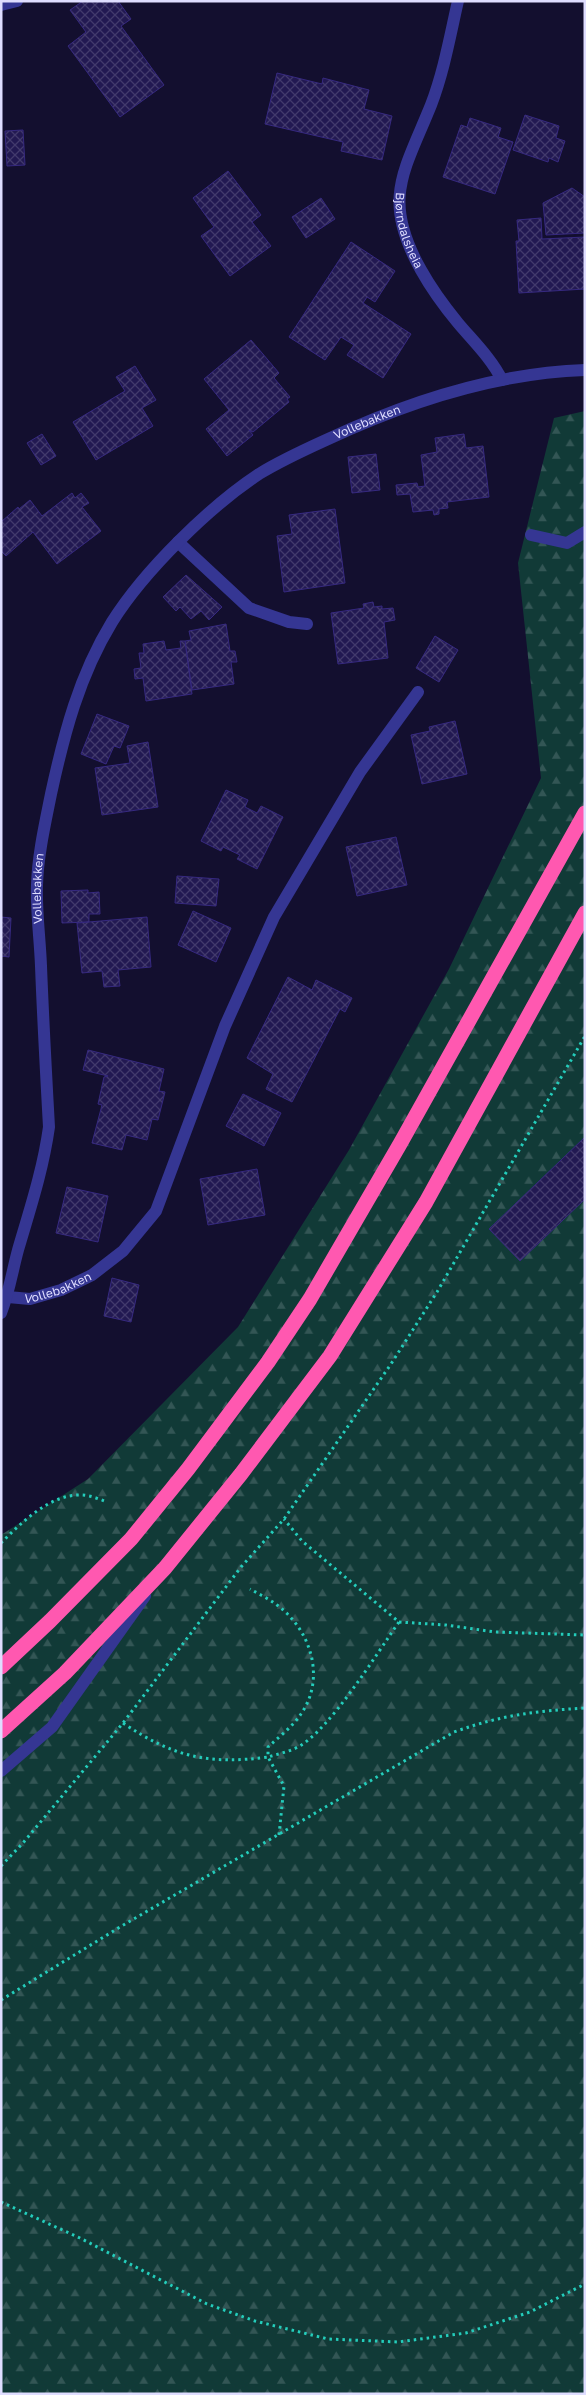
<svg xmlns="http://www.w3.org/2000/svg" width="586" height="2395" font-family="'Golos Text',sans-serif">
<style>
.forest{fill:url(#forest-firs)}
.building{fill:url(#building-cross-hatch);stroke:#362980}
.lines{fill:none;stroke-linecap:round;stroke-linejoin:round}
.path{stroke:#24cdbb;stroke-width:3;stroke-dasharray:2.5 4;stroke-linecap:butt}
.lane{stroke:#353693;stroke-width:12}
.street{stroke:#353693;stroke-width:12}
.highway{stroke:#ff58b0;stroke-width:15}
.labels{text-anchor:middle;stroke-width:4;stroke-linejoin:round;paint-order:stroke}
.street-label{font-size:12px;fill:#dfddff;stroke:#130f2f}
</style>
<defs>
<pattern id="forest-firs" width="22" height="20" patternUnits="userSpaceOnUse" patternTransform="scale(1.25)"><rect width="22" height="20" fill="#113a37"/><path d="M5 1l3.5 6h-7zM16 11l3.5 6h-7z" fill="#335655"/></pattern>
<pattern id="building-cross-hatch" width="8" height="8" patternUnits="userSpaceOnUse" patternTransform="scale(1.25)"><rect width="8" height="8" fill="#221952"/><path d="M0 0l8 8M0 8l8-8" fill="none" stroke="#423a6c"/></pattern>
</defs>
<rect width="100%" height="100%" fill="#130f2f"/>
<polygon class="forest" points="585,411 585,2394 1,2394 1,1535 88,1479 238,1327 349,1150 449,969 541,778 518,563 554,418"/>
<g class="building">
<polygon points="83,1 118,1 131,19 121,26 164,85 120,117 68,46 86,32 70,10"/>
<polygon points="277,73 322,84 323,78 369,90 364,109 392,116 382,160 341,151 343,142 265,124"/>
<polygon points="525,115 559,126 556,138 565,141 558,162 549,158 548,162 513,150"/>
<polygon points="470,118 501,128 498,137 513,142 495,194 443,177 461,125 467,127"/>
<polygon points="23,130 25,165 7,166 5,131"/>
<polygon points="228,171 261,215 252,222 271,246 230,276 201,236 214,227 193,198"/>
<polygon points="572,188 585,197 585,233 546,235 543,203"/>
<polygon points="321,198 335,219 306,238 292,217"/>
<polygon points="541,218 542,239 585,237 585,289 519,293 516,241 519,241 517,220"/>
<polygon points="351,242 395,271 375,302 367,297 363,303 411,334 383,378 347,355 354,345 341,337 325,360 289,337"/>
<polygon points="251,340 279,373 274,378 290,397 287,399 289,402 253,432 249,430 253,435 227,456 206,429 229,410 204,379"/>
<polygon points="135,366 156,400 142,408 153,426 96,460 73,422 125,391 116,377"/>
<polygon points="42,434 56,456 41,465 27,443"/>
<polygon points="464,434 466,448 483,446 489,497 447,502 448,508 439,509 439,514 434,515 433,510 413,512 410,494 397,495 396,485 417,483 418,487 425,486 421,455 437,452 435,438"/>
<polygon points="376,454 380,490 352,493 348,457"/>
<polygon points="72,493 75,498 81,493 89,503 82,507 101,531 57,564 33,532 6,556 1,551 1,522 18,507 19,509 30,500 42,516"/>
<polygon points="335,509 345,583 284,592 277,536 292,534 289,515"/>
<polygon points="186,575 222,607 209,620 201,611 191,619 180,607 176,611 163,597"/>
<polygon points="373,602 374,607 382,606 382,609 393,608 395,620 384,622 388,658 338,664 331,613 364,608 363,604"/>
<polygon points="226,624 230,651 235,651 237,662 231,662 234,684 192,690 185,641 191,640 189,631"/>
<polygon points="435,636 458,650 439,682 416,668"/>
<polygon points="164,641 166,650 181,648 180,641 185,641 192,694 146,701 143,678 135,679 134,669 141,668 139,653 144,653 143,644"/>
<polygon points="97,714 129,726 120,748 114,746 106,764 81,754"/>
<polygon points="455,721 467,774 422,784 411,735 430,731 429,727"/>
<polygon points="148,742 158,807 102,815 95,768 130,763 127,746"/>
<polygon points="226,790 248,800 245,807 257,813 261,806 283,817 257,869 237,859 240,855 223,847 221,851 201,841"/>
<polygon points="396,837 407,885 357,896 346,847"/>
<polygon points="177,876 219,879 216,906 175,903"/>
<polygon points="88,890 88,893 99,892 100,914 89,914 89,922 62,923 61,891"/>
<polygon points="193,911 231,928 216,962 178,945"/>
<polygon points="1,917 11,918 9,957 1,956"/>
<polygon points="147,917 151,967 118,970 120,986 104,987 102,971 82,973 77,923"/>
<polygon points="288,977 312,990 316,980 352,998 345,1012 340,1009 292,1102 266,1089 273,1074 247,1058"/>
<polygon points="88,1050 164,1069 159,1091 165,1092 158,1120 152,1119 147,1140 126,1135 122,1150 92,1143 102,1105 98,1104 104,1077 108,1076 83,1070"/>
<polygon points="243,1094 281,1113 264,1146 226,1126"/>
<polygon points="585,1137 585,1199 520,1261 489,1229"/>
<polygon points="257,1169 265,1215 208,1225 200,1179"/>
<polygon points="67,1187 108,1196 98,1242 56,1233"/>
<polygon points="112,1278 139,1285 131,1322 104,1316"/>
</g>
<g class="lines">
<g class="path">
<path d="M1,1543C21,1523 50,1494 81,1495C90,1495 99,1499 107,1502"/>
<polyline points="399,1622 446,1625 495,1632 585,1635"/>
<path d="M123,1723C173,1757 209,1765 268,1757V1747C279,1737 293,1726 301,1714C326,1678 311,1630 277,1605C269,1599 259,1594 250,1589"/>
<path d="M279,1835L284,1786L268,1757C278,1754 288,1752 298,1747C330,1730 377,1653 399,1622L302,1541L284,1519"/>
<polyline points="1,1866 23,1843 123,1723 241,1567 284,1519 391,1364 437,1292 585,1036"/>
<path d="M1,2000L120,1927L454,1732C502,1715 535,1711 585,1708"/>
<polyline points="1,2202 80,2238 207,2304 255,2321 328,2339 398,2342 466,2333 530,2312 585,2284"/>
</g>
<g class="lane">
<polyline points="531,535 567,543 585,532"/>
<polyline points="178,542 249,608 289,622 307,624"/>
<polyline points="1,1771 52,1727 145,1596"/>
</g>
<g class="street">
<path id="s1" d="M458,1C450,36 444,71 431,105C404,172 381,199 421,270C431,288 444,306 458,323C473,341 491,358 502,380"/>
<polyline points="1,5 17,1"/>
<path id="s2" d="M8,1297L30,1299L61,1290L92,1275L123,1251L156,1211L225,1026L274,917L360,772L418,692"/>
<path id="s3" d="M1,1313C9,1293 12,1272 18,1250C30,1209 43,1170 49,1127C46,1073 43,1019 41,966C40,939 36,911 37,885C38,854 45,824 51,794C64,734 79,676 112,622C144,571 209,507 259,474C280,461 304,450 326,440C407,402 495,373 585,370"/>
</g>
<g class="highway">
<polyline points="1,1667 50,1621 131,1539 188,1469 268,1362 310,1299 400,1144 585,813"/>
<polyline points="1,1731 65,1673 165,1568 241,1474 330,1356 426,1202 585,913"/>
</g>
</g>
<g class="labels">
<g class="street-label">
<text dy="4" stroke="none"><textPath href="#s1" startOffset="240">Bjørndalsheia</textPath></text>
<text dy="4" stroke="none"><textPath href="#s3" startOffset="1040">Vollebakken</textPath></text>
<text dy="4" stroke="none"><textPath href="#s3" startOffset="431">Vollebakken</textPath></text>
<text dy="4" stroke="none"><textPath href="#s2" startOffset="52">Vollebakken</textPath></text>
</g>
</g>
<rect width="586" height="2395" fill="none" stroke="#dfddff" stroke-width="5"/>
</svg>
